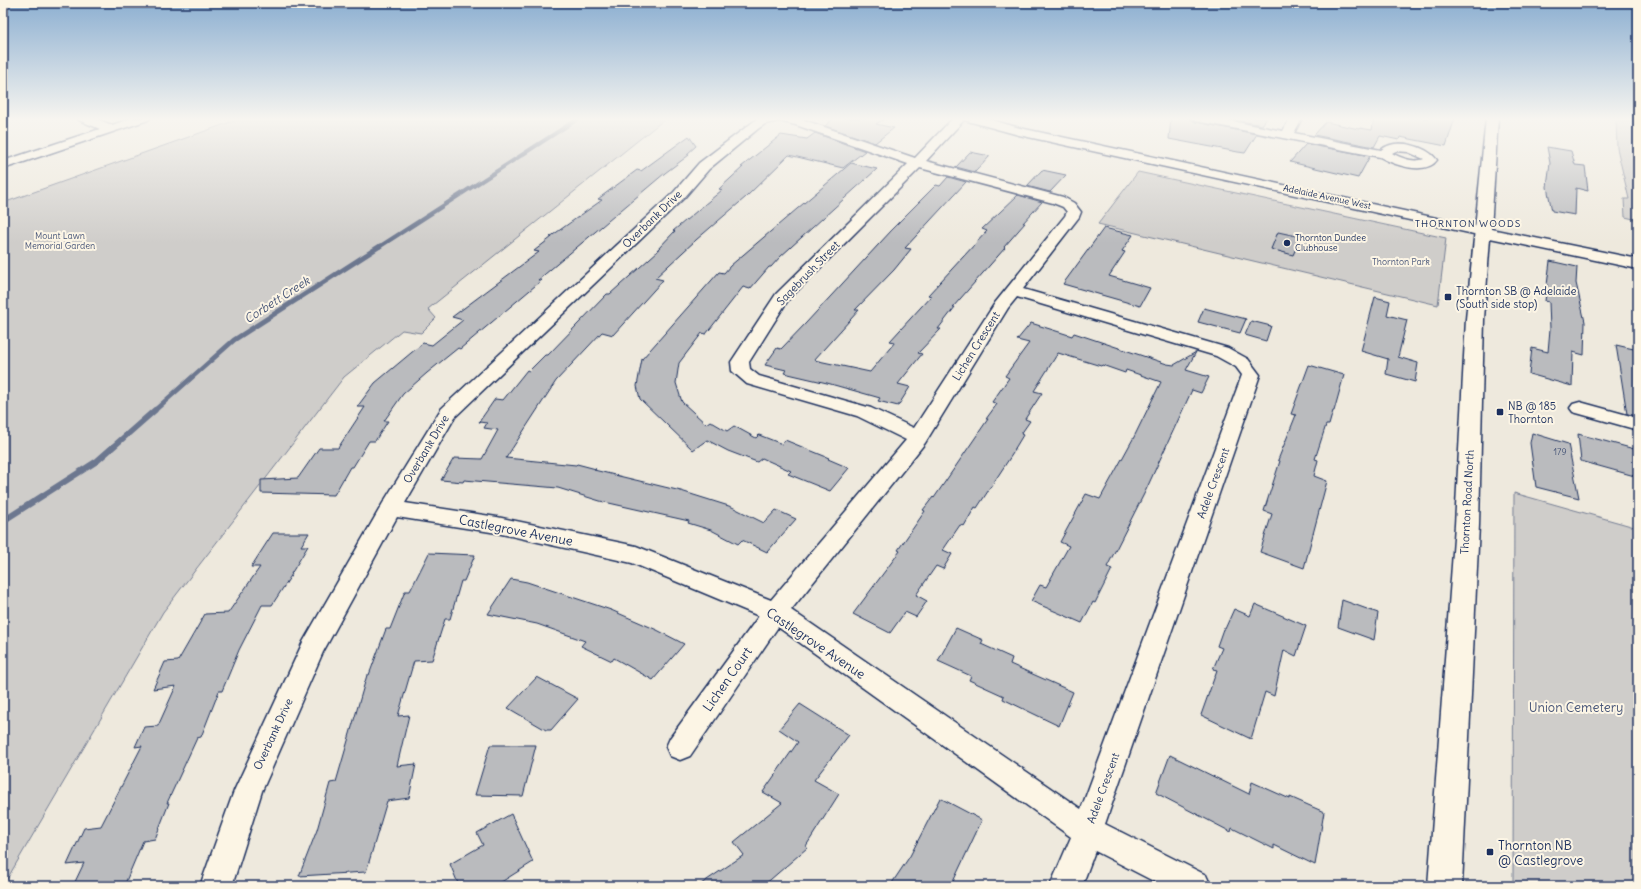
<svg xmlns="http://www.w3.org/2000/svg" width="1641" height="889" font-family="Delius,sans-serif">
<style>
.green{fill:#cfcdca;stroke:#757e94}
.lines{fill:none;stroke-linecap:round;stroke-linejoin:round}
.stream-far2{stroke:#6c778f;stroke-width:4}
.stream-far1{stroke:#6c778f;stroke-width:5}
.stream{stroke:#6c778f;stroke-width:6}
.building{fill:#babbbe;stroke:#1b2f5e}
.minor-casing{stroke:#1b2f5e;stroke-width:3}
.major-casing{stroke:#1b2f5e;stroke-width:3}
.minor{fill:#fcf5e5;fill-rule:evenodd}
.major{fill:#fcf5e5;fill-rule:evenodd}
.poi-dot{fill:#1b2f5e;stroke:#fcf5e5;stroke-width:1.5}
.labels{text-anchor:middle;stroke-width:4;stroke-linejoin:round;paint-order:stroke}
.far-street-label{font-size:9px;fill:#1b2f5e;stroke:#fcf5e5}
.far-park-label{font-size:9px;fill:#485679;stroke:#fcf5e5}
.far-poi-label{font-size:9px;fill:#1b2f5e;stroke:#fcf5e5;text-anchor:start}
.number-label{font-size:9px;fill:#435276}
.far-neighbourhood-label{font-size:10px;letter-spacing:1px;fill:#1b2f5e;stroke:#fcf5e5}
.street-label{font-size:11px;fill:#1b2f5e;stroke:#fcf5e5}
.poi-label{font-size:11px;fill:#1b2f5e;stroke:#fcf5e5;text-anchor:start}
.water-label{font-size:12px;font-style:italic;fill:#445376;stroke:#fcf5e5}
.near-street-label{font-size:13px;fill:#1b2f5e;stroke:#fcf5e5}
.near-park-label{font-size:13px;fill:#485679;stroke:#fcf5e5}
.near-poi-label{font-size:13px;fill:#1b2f5e;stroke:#fcf5e5;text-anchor:start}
</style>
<rect width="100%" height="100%" fill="#eee9dd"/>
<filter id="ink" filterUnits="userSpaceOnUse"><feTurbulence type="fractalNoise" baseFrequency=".025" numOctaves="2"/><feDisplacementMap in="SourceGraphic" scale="8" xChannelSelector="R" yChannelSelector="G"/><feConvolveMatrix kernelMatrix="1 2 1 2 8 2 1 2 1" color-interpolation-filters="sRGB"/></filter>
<g filter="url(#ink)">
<g class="green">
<polygon points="242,118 666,118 428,309 436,318 421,333 402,330 344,377 163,612 3,886 3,203"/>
<polygon points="1616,118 1638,118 1638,220 1625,217 1624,199 1629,199 1617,148"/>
<polygon points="1138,172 1446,238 1438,305 1098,224"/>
<polygon points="1514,493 1638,528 1638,886 1513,886"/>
</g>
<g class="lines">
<polyline class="stream-far2" points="379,247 579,118"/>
<polyline class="stream-far1" points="154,411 234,340 380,246"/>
<polyline class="stream" points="3,521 97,461 155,410"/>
</g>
<g class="building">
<polygon points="834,118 886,118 876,124 894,128 875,143 825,126"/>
<polygon points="1171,118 1189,118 1196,122 1257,134 1245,153 1238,152 1169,139"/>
<polygon points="1225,118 1267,118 1262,125"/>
<polygon points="1374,118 1455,118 1446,146 1400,137 1399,140 1380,136 1374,147 1314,135 1326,122 1359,129 1360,128 1372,130"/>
<polygon points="815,133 865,151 843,168 789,155 746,197 696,240 655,278 663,280 613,335 602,332 556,381 506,458 576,465 577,464 596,469 594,470 681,491 732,507 764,523 776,510 796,519 767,552 742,540 738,544 711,530 688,523 689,521 600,501 558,488 464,480 463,482 441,480 454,458 482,459 498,430 484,428 487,423 479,422 495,399 503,400 527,370 529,371 545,355 548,355 607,294 610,294 659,250 657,250 675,231 673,231 722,190 719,189 743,167 741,167 781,135 807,139"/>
<polygon points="689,136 696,146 687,154 689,155 665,173 538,280 542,280 460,349 458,348 427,373 403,394 384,421 388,421 375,441 369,441 353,467 350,467 334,495 261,493 261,480 298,478 319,448 338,448 365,407 357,407 375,383 423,343 432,345 463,320 452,317 539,252 534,251 552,237 550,237 602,200 598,199 637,170 641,171"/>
<polygon points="1306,144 1370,156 1358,178 1290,162"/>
<polygon points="1547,147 1571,151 1575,165 1585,166 1588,191 1576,188 1575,215 1552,211 1547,187 1550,163"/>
<polygon points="970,152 990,156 975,172 956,167"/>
<polygon points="851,163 877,169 780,257 771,267 769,267 750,289 743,287 706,334 702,333 679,363 676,383 682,402 706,424 710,421 727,431 734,426 756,438 759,435 782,444 785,440 829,458 828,459 849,468 830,491 788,474 791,471 762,458 757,462 728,451 707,440 693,450 640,399 637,386 642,359 719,272 724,273 730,266"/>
<polygon points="1042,170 1066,175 1050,192 1027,186"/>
<polygon points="948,177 966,182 905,248 911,249 894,270 855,310 859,310 814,360 870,372 895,342 890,341 931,296 928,295 987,231 982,229 1018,195 1042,202 1023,223 1025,223 1004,247 1005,248 953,307 955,307 938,329 941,329 918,353 922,354 898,384 910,387 898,406 878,401 880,398 827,383 784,373 786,370 765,365 777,348 781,349 806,323 891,231 890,231 936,185 940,186"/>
<polygon points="1104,228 1133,235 1122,251 1125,252 1109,276 1150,288 1140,306 1063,284"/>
<polygon points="1278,232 1301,237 1293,255 1271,249"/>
<polygon points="1550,261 1577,267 1576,283 1585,322 1584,355 1573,352 1572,386 1529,374 1532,348 1548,352 1550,329 1549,302 1545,301"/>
<polygon points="1375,297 1390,301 1387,315 1407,320 1398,357 1418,363 1415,382 1386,374 1388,359 1361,351"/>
<polygon points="1204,308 1246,319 1240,333 1198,322"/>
<polygon points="1251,321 1271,326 1266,341 1245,335"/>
<polygon points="1031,323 1072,336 1074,333 1167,364 1174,365 1196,352 1186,370 1209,377 1201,393 1192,390 1145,492 1107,567 1112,569 1095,603 1093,602 1082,623 1031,601 1040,585 1046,587 1069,546 1060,542 1086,494 1100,499 1134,437 1161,382 1126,370 1125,373 1102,365 1101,366 1058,353 1034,391 1042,393 1025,419 1030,421 1021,434 1023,435 1014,450 1015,450 977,508 975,507 964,526 960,525 943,550 952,554 943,569 936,566 916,595 927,601 916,617 905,612 890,633 853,614 900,551 898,550 925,511 923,510 933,497 934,498 988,419 986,419 997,404 992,402 1009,378 1005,376 1029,343 1017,340"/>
<polygon points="1616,345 1638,350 1638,416 1627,414"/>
<polygon points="1309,365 1344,375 1334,411 1333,411 1329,425 1326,425 1315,459 1318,460 1314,476 1327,481 1304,568 1260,552 1272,514 1264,511 1280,461 1278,460 1296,415 1291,414"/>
<polygon points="1532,433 1568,444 1579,498 1536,487 1530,443"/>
<polygon points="1578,434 1638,450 1638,477 1581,461"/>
<polygon points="273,533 309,533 301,546 308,546 291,574 292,574 272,605 262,605 239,650 222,691 219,691 201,737 197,738 167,803 169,803 155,839 143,841 124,886 73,886 84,863 67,865 84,828 101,826 142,746 135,747 144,727 158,726 176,686 153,689 165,662 178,661 205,614 228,613 260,567 251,567"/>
<polygon points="429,553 475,555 464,581 461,581 450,619 445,619 432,660 414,661 398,716 409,715 397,766 416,764 409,798 387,801 366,872 299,876 317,830 330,783 336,782 367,675 369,675 386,629 390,629 405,591 410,591"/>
<polygon points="511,579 527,582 611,610 657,630 684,644 653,680 614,658 612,661 581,646 585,641 537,624 488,614"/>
<polygon points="1342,600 1378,613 1374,640 1338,627"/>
<polygon points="1255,604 1306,626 1296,656 1284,650 1274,696 1265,692 1251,739 1201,715 1217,670 1213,669 1222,648 1217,646 1223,629 1225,629 1234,609 1250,616"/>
<polygon points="956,628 983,640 981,644 1012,658 1010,664 1073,692 1059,726 1003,699 1004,696 969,680 971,676 938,661"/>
<polygon points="537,677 578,699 551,730 546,730 508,708"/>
<polygon points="800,704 849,735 814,780 839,794 806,846 807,848 763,886 698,886 744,855 734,842 782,803 763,792 798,742 779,729"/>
<polygon points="490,745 536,745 523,796 475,795"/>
<polygon points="1170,755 1249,794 1252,782 1290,799 1290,797 1324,812 1315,865 1274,845 1274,849 1232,828 1231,832 1156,793"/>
<polygon points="940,798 982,820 951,886 890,886 910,856"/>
<polygon points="511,814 533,862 495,886 459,886 450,864 483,845 477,833"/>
</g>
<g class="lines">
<g class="minor-casing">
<g id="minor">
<polygon points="77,118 94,118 112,125 132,118 150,118 148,120 3,169 3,161 100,129 79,120"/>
<path d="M798,118L915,158L953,118H984L1020,128L1483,228L1488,229L1490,232L1488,235L1483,236L1019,135L964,120L926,161L1063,197L1074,203L1081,212L1079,217L1023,289L1228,348L1248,359L1260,375L1105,824L1206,875L1211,886H1163L1095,851L1082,886H1050L1071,837L778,627L690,756L680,760L670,756L666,747L670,738L759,616L632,563L497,533L397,517L323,652L262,791L232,886H200L234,791L303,642L383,503L441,409L674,192L699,163L757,119ZM779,121L796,125L908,164L776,294L731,362L732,371L747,384L857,416L906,440L771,600L636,546L497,517L405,503L455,417L684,198L709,169L759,128L765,124ZM920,168L1053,203L1063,207L1067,212L1065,216L995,303L914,428L871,408L759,376L750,369L749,362L788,300ZM1017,297L1216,356L1236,367L1242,375L1081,809L791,610L925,443L1008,308Z"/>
<path d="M1190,118H1216L1283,131L1290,118H1302L1294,133L1381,150C1396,137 1427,146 1437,160C1426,176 1394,165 1380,157L1196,121ZM1396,151L1408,152L1424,159C1413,163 1401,158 1392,153Z"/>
<polygon points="1580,402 1638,418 1638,430 1573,412 1570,408 1573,404"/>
</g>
</g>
<g class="major-casing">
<polygon id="major" points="1486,118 1498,118 1491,229 1638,259 1638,269 1490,238 1484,319 1479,525 1462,886 1428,886 1455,525 1466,319"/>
</g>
<use href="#minor" class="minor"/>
<use href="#major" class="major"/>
</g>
</g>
<linearGradient id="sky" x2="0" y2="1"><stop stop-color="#8cafd1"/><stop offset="0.49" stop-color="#f7f5f0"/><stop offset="1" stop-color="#f7f5f0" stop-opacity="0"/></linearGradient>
<rect width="1641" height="243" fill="url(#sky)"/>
<g class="poi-dot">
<circle cx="1287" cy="243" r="4"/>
<rect x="1444" y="293" width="8" height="8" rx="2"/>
<rect x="1496" y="408" width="8" height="8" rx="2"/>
<rect x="1486" y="848" width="8" height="8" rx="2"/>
</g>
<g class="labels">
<g class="far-street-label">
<text transform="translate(1327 197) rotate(12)" y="3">Adelaide Avenue West</text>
</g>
<g class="far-park-label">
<text x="60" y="239">Mount Lawn<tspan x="60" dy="10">Memorial Garden</tspan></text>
<text x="1401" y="265">Thornton Park</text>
</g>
<g class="far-poi-label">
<text x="1295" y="241">Thornton Dundee<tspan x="1295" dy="10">Clubhouse</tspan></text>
</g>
<g class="number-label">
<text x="1560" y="455">179</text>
</g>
<g class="far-neighbourhood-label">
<text x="1468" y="227">THORNTON WOODS</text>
</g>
<g class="street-label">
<text transform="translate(652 219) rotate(-44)" y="4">Overbank Drive</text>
<text transform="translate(808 273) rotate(-46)" y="4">Sagebrush Street</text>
<text transform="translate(976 346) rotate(-58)" y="4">Lichen Crescent</text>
<text transform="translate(426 449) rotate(-59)" y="4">Overbank Drive</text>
<text transform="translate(1213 483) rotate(-70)" y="4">Adele Crescent</text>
<text transform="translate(1467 502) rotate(-87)" y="4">Thornton Road North</text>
<text transform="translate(273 734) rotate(-65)" y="4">Overbank Drive</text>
<text transform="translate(1103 788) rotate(-70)" y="4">Adele Crescent</text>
</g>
<g class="poi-label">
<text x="1456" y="295">Thornton SB @ Adelaide<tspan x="1456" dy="13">(South side stop)</tspan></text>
<text x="1508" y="410">NB @ 185<tspan x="1508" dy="13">Thornton</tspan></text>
</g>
<g class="water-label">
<text transform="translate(277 300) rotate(-33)" y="4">Corbett Creek</text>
</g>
<g class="near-street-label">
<text transform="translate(516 530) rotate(11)" y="5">Castlegrove Avenue</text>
<text transform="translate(816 643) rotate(34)" y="5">Castlegrove Avenue</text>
<text transform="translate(727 679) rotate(-55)" y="5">Lichen Court</text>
</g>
<g class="near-park-label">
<text x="1576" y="712">Union Cemetery</text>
</g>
<g class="near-poi-label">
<text x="1498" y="850">Thornton NB<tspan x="1498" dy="15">@ Castlegrove</tspan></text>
</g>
</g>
<rect width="1641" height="889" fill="none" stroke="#fcf5e5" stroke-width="16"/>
<rect x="8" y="8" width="1625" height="873" fill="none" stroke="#1b2f5e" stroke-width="1.5" filter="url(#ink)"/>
</svg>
